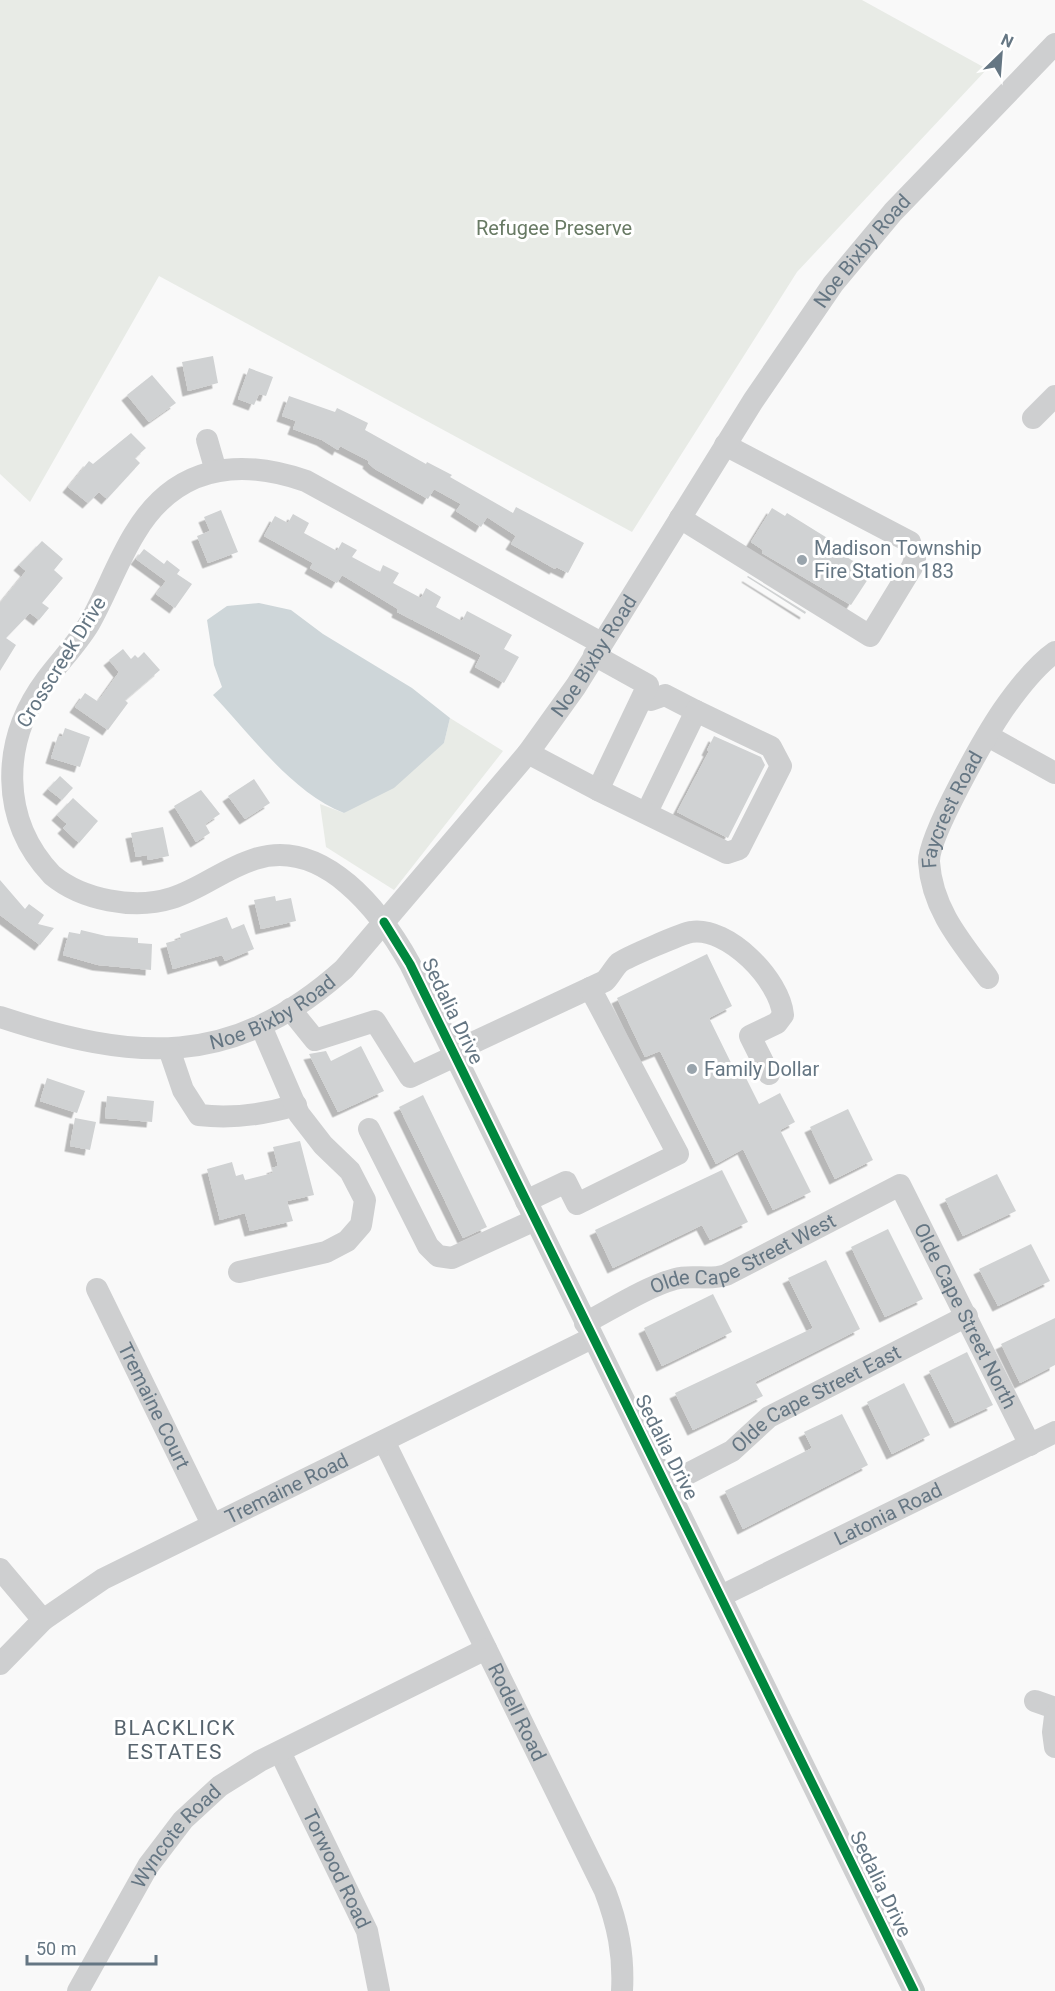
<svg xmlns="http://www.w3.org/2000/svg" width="1055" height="1991" font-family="Roboto,sans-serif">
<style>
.green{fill:#e8ebe6}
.water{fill:#ced6d9}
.building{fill:#d0d2d3;filter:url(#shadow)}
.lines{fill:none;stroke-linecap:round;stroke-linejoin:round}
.minor{stroke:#cecfd0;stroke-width:22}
.cycleway-casing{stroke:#fff;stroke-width:13}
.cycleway{stroke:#00873e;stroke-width:9}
.poi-dot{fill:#99a4ac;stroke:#fff;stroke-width:2}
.labels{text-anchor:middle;stroke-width:6;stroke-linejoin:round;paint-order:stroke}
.park-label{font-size:20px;fill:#687a64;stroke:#fff}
.street-label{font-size:20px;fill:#657683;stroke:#fff}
.poi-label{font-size:20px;fill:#657683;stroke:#fff;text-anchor:start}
.neighbourhood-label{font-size:21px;letter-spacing:1.5px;fill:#57646e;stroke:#fff}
</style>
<defs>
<filter id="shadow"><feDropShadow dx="-5.5" dy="5.5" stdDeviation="0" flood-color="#0004"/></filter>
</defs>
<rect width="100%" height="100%" fill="#f9f9f9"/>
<g class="green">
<polygon points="0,0 862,0 987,69 797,272 632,532 159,276 30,502 0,474"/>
<polygon points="450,718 503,751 394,890 326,847 320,804 344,813 444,743"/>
</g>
<path class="water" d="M259,603L291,610L323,634L412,688L450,718L444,743L394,788L344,813C291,792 252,736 213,695L222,687L214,665L207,620L227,606Z"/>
<g class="building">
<polygon points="213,356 218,383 188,391 182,362"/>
<polygon points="249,368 273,377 266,396 259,394 254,405 238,399"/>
<polygon points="152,375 176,403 149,422 127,395"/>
<polygon points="289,396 335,412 337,408 368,423 365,430 426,464 427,462 452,475 450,477 513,513 516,507 584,543 568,573 556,567 555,569 511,544 516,536 487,517 481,527 456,511 461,504 434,489 428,499 375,469 368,463 369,461 340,446 338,450 322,440 293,429 296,421 282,416"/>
<polygon points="131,433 146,448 135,458 140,463 107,499 99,492 88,503 68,487 89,461 93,464"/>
<polygon points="772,508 785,516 787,513 845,549 842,554 872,573 851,605 762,553 763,550 751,542"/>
<polygon points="221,510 238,552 208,563 197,536 210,531 204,517"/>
<polygon points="293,514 309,523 304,533 337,551 342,542 357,550 352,557 380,572 383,565 399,573 393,583 421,598 426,588 441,597 436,607 462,621 467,611 512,635 504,649 519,657 504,683 475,667 481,655 397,612 398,609 342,575 337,583 310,568 313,563 264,536 275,516 288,523"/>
<polygon points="42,541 63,559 54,570 63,578 42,603 49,608 39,620 30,613 6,638 16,645 0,671 0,603 26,571 19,565"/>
<polygon points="144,549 164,564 167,560 180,570 177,574 192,584 175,608 156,594 166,581 136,559"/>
<polygon points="748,576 806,612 805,614 747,577"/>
<polygon points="123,649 131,659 135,655 138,658 144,652 160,670 125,700 128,703 108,730 75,707 85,693 97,701 102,696 119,672 109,660"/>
<polygon points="65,728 90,737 80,767 51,758 58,736 62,737"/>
<polygon points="714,736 761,757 765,765 728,838 677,812 709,751 707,750"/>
<polygon points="60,776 73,788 62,800 48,789"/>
<polygon points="254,779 270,803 245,819 228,796"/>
<polygon points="201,790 220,814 205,824 210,833 196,842 174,806"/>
<polygon points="73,798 98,821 79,843 63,828 67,824 57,815"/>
<polygon points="163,827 169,856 148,860 147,855 136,857 131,833"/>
<polygon points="0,880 25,909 29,904 44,915 38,924 54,928 40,945 0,915"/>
<polygon points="275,896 276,901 291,898 296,921 261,929 254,900"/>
<polygon points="227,917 232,929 244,924 254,949 225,961 222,955 173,969 166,943 181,939 180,934"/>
<polygon points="81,930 106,936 138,938 138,943 152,944 151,970 98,965 63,955 69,932 80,934"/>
<polygon points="707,954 732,1006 709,1018 735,1071 741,1068 759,1104 780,1093 795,1122 780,1130 811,1192 773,1210 743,1149 716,1164 660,1051 645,1057 617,998"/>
<polygon points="361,1046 384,1091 338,1112 309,1054 326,1051 331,1061"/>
<polygon points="47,1078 85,1091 77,1113 40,1101"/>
<polygon points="423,1095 487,1227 463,1238 399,1107"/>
<polygon points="107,1096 154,1101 152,1122 105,1118"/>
<polygon points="848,1109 873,1160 835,1179 810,1127"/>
<polygon points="75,1118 96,1122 90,1150 70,1146"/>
<polygon points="300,1141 314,1195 287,1201 293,1221 250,1231 245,1213 220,1220 207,1169 232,1162 236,1176 243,1174 245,1180 273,1173 272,1168 278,1166 273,1147"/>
<polygon points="722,1170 748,1222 710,1240 702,1225 613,1268 595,1230"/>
<polygon points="997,1174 1016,1211 963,1236 945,1199"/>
<polygon points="888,1229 923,1299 885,1317 851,1247"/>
<polygon points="1031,1244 1050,1281 998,1306 979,1269"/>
<polygon points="826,1260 860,1329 755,1382 763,1396 693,1430 675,1393 813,1328 788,1278"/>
<polygon points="713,1294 732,1332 662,1366 644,1328"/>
<polygon points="1055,1318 1055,1365 1020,1383 1001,1344"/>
<polygon points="967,1352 993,1405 955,1423 929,1371"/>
<polygon points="904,1383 930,1435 892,1454 867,1402"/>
<polygon points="842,1414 868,1465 743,1529 725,1491 812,1448 804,1432"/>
</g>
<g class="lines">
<g class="minor">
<polyline points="1033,418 1055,396"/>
<polyline points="207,440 216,471"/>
<polyline points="680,518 870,636 912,567 915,559 910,542 725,445"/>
<path d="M601,643L306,481C237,457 175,466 135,533C117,562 106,594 89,624C77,644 60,661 46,680C0,742 0,820 52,875C82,900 134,910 172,898C201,889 225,868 255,859C324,837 381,912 410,964L914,1991"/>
<polyline points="643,697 651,700 665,695 696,711 647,812"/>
<polyline points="988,736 1055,773"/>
<polyline points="528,753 598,790 648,685 594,655"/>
<polyline points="598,790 727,853 739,849 781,766 771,747 696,711"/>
<path id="s1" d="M988,978C961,942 932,909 929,862C928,836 986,735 1003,710C1017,690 1035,666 1055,652"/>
<polyline points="290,1009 315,1040 375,1021 410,1077 455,1056"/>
<path id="s2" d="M0,1017C134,1061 231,1070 344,969L528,753L576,686L753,401L833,284L893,212L1055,44"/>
<path d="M169,1049L183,1090L199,1115C233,1119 263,1115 296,1105"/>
<path d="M453,1052L605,981C610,976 614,968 619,963C625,958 683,933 691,932C728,926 780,980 783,1015L777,1023L750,1036L769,1074"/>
<polyline points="369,1129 428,1246 438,1256 452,1258 535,1220"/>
<polyline points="526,1201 566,1182 577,1204 678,1154 590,988"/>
<polyline points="239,1272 326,1252 347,1241 361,1225 365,1200 350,1171 323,1145 299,1114 261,1026"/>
<path id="s3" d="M97,1289L212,1524"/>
<path id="s4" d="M585,1323C612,1309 646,1287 675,1279C692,1274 709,1281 726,1275L900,1185L1030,1445"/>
<path id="s5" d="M384,1441L605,1891C618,1925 624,1955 622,1991"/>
<path id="s6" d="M666,1485L732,1451L769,1417L967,1316"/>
<polyline points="0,1569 43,1620"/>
<path id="s7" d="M721,1596L1055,1432"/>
<path id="s8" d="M0,1664L43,1620L103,1579L592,1338"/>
<polyline points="1035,1701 1055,1708"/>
<polyline points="1055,1716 1053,1732 1055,1747"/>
<path id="s9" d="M280,1752L367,1931L379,1991"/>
<path id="s10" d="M78,1991L148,1866L183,1820L220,1786L260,1761L486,1649"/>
</g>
<g class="cycleway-casing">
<polyline id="cycleway" points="384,922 410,964 914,1991"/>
</g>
<use href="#cycleway" class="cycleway"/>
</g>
<g class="poi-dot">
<circle cx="802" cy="560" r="6"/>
<circle cx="692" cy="1069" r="6"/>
</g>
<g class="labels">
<g class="park-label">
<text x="554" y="235">Refugee Preserve</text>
</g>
<g class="street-label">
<text dy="7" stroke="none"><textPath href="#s2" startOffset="1256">Noe Bixby Road</textPath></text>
<text dy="7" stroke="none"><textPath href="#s2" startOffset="770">Noe Bixby Road</textPath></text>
<text transform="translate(61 662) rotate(-58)" y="7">Crosscreek Drive</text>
<text dy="7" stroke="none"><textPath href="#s1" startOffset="189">Faycrest Road</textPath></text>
<text dy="7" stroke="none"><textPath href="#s2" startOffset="284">Noe Bixby Road</textPath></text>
<text transform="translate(453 1011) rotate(64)" y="7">Sedalia Drive</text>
<text dy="7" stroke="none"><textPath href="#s4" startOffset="174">Olde Cape Street West</textPath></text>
<text dy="7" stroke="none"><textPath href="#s4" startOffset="494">Olde Cape Street North</textPath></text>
<text dy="7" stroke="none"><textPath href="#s6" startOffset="174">Olde Cape Street East</textPath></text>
<text dy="7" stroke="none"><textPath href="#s3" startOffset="130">Tremaine Court</textPath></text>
<text transform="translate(667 1447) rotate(63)" y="7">Sedalia Drive</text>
<text dy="7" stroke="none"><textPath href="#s8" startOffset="339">Tremaine Road</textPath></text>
<text dy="7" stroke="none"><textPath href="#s7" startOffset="186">Latonia Road</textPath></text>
<text dy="7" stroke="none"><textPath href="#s5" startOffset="302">Rodell Road</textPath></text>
<text dy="7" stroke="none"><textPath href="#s10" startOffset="184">Wyncote Road</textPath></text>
<text dy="7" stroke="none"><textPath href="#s9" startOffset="130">Torwood Road</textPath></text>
<text transform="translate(881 1884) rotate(64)" y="7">Sedalia Drive</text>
</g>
<g class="poi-label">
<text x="814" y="555">Madison Township<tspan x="814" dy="23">Fire Station 183</tspan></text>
<text x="704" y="1076">Family Dollar</text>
</g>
<g class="neighbourhood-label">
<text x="175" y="1735">BLACKLICK<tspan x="175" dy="24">ESTATES</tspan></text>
</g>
</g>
<g transform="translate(1001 54) rotate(25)" stroke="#ffffff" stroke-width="4.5" paint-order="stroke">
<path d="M0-4.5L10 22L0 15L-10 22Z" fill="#657683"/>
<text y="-9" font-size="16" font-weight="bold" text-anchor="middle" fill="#657683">N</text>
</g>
<path d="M27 1955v9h129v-9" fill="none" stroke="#657683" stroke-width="3"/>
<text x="36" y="1955" font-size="18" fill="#657683" stroke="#ffffff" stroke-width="4.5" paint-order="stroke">50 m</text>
</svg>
